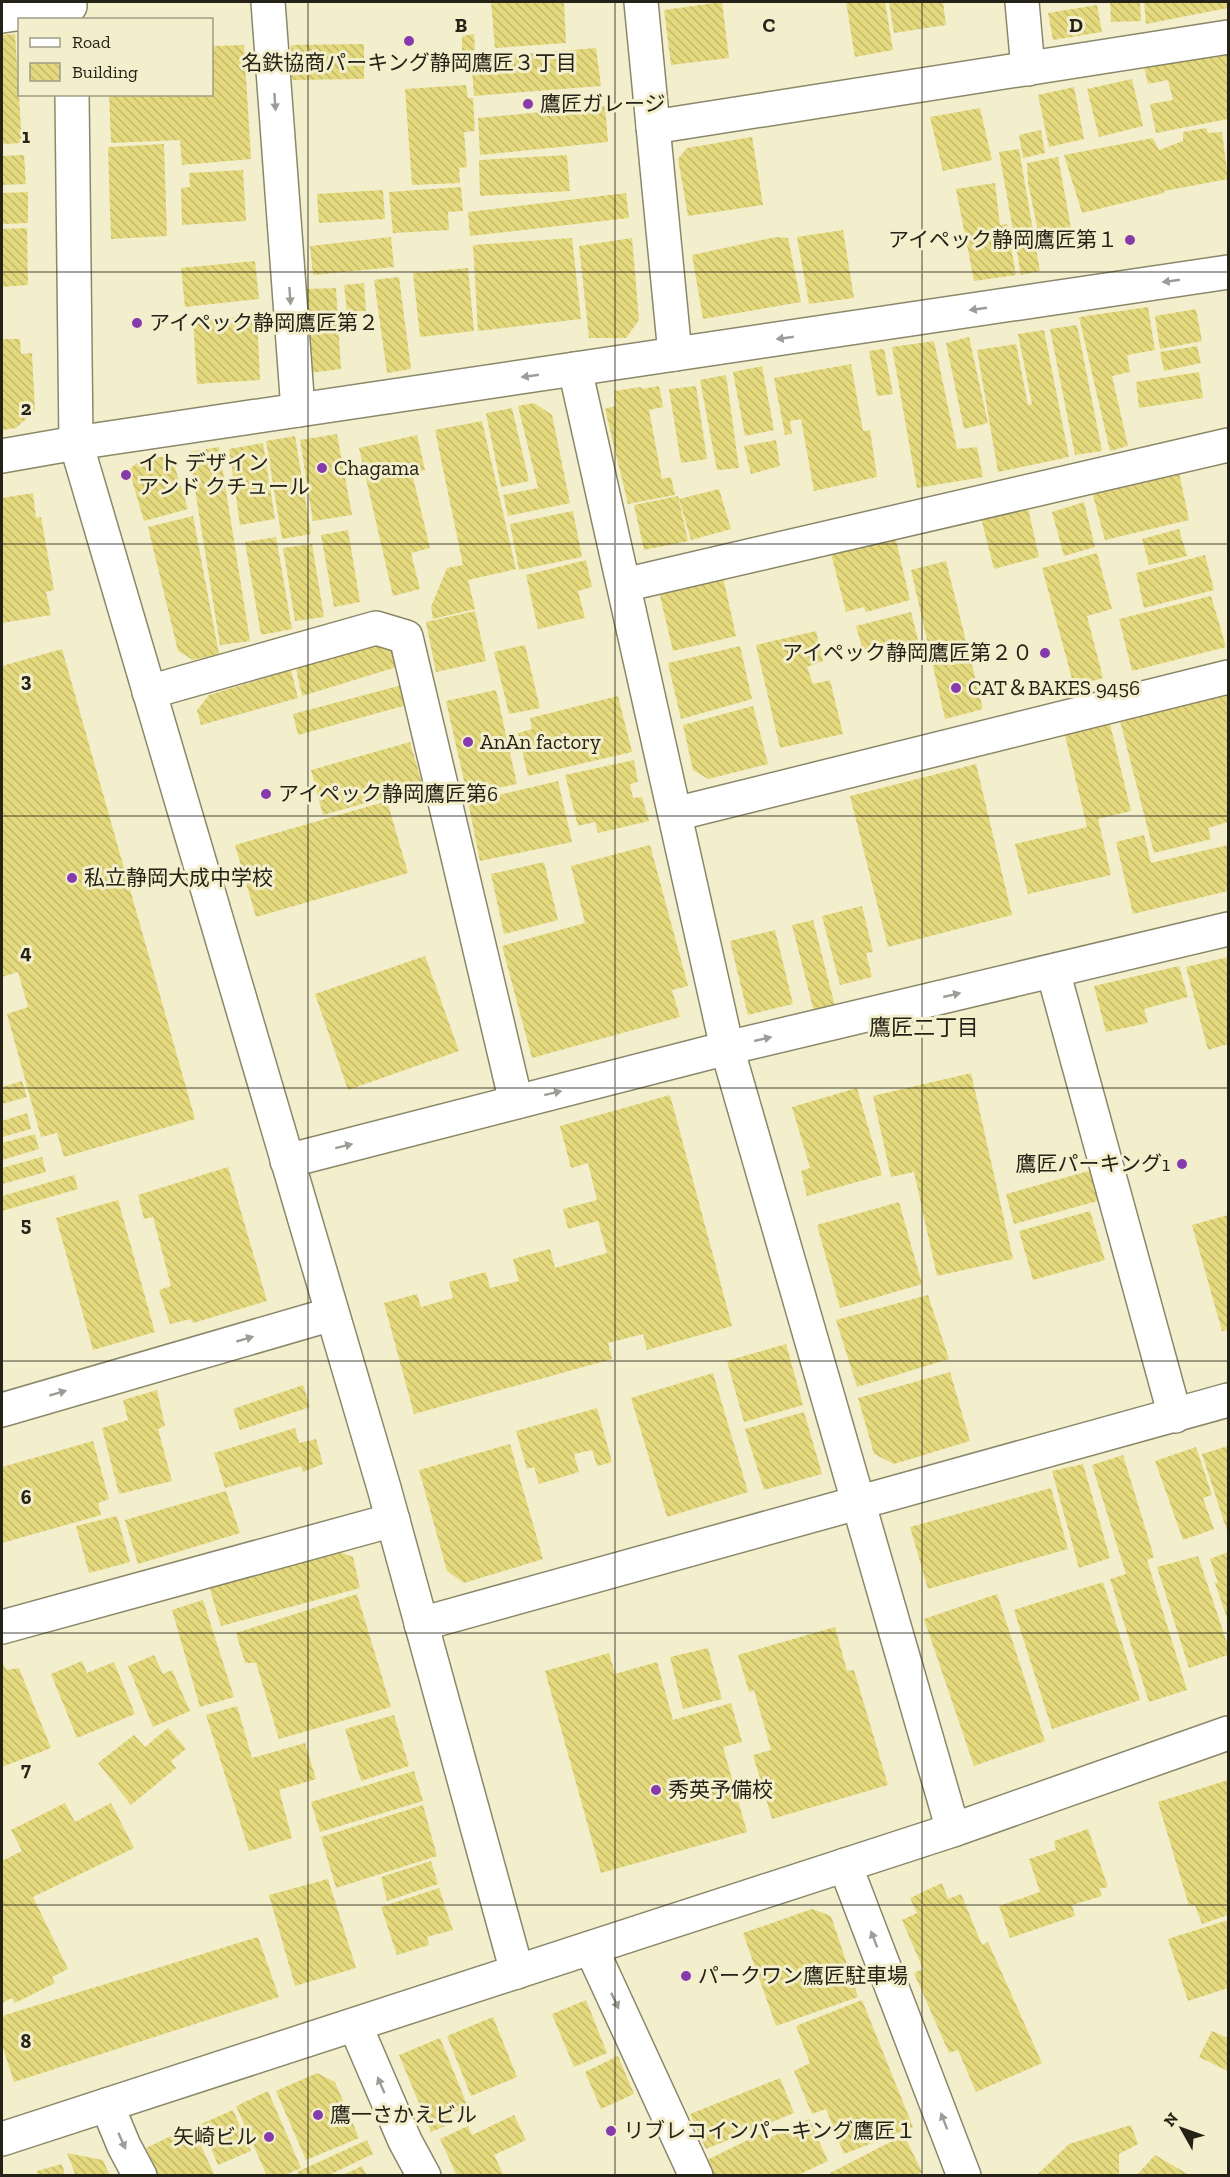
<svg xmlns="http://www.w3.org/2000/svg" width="1230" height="2177" font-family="'Zilla Slab','Noto Sans JP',serif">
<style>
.building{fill:url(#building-back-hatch)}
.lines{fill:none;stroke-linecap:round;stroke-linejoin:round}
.minor-casing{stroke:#8b8769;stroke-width:36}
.tertiary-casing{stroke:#8b8769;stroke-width:36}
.minor{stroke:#fff;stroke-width:33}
.tertiary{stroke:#fff;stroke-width:33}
.oneway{fill:#9d9c97}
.grid{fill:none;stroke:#252317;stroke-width:1.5;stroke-opacity:0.55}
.poi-dot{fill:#863bad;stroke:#f3efcd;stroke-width:2}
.labels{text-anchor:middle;stroke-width:6;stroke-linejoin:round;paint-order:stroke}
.poi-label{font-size:21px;fill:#252317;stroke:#f3efcd;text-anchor:start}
.neighbourhood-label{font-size:22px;fill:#252317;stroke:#f3efcd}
.grid-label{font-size:20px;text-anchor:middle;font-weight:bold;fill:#252317;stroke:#f3efcd;stroke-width:6;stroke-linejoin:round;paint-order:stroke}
</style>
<defs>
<pattern id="building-back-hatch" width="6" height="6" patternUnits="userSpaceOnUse" patternTransform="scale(1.5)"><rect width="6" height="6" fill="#e5d97e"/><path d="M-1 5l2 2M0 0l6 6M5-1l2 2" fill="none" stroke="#c4ba6c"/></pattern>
</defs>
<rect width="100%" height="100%" fill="#f3efcd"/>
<g class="building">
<polygon points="491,2 564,2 566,43 495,48"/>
<polygon points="722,2 729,58 671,65 664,10"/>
<polygon points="846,2 885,2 893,50 855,57"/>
<polygon points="900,2 943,2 946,25 894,33 889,3"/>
<polygon points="1110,2 1140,2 1141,21 1111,22"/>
<polygon points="1144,2 1228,2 1228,8 1146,24"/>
<polygon points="1097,5 1102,32 1053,40 1048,13"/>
<polygon points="15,34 22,143 2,144 2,35"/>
<polygon points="474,34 475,50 462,52 462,36"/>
<polygon points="364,44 364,79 292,80 291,45"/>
<polygon points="244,45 251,159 182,165 180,140 111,143 109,94 212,94 212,46"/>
<polygon points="596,48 601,86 474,96 471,58"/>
<polygon points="1228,48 1228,119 1156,133 1150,104 1173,100 1168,80 1148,84 1143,63"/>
<polygon points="1132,79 1143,126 1099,137 1087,89"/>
<polygon points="466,85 468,98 473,98 475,131 464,132 467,167 459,168 460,183 412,185 405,89"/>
<polygon points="1074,87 1084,139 1049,147 1038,95"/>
<polygon points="605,106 608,142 480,155 478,118"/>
<polygon points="980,108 992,160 943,171 930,117"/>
<polygon points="1206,128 1208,133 1222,132 1228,179 1164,191 1164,193 1082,213 1064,155 1153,138 1159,150 1183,141 1183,132"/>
<polygon points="1041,130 1045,153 1023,158 1019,135"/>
<polygon points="752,137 763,205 688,216 678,159 687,148"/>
<polygon points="164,144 167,236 111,239 108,147"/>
<polygon points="1019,149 1040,271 1021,275 999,152"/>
<polygon points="24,155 26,184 2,185 2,156"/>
<polygon points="567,155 570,191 480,196 479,160"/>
<polygon points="1058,157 1073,239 1041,245 1028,183 1027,163"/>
<polygon points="243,170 246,221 182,225 181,188 190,187 189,173"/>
<polygon points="995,183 1000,225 1007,224 1016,275 974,281 956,189"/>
<polygon points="461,187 463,211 448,212 449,230 393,233 389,192"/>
<polygon points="383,190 385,219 319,223 317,194"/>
<polygon points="28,192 28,223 2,224 2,193"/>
<polygon points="626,193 629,218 470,236 468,212"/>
<polygon points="27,228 28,285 2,287 2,229"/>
<polygon points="843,230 854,298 809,304 797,237"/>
<polygon points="391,237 394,267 313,275 310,246"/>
<polygon points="776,237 788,238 801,302 703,319 692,255"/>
<polygon points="572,238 581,319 478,331 473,245"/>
<polygon points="632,238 639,320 626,338 589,338 579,246"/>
<polygon points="255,261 259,299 185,307 181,268"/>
<polygon points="468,268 474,331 420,337 413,273"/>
<polygon points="399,277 411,369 387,373 374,280"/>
<polygon points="364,283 366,311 347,312 344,285"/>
<polygon points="336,288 341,369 309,373 305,289"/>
<polygon points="1148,307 1155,350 1127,355 1130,372 1112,376 1128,446 1110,451 1079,317"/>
<polygon points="1196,309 1202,341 1160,349 1155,316"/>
<polygon points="257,316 260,380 197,384 193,320"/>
<polygon points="1077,325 1102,451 1075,455 1050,329"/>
<polygon points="1044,330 1069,457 998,472 977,350 1016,344 1028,405 1032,404 1018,334"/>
<polygon points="969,337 988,423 964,429 946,343"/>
<polygon points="2,339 20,339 21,354 32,353 35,411 16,428 2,430"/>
<polygon points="934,341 957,449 977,447 983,477 917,488 892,347"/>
<polygon points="1197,346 1201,363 1164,371 1160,352"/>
<polygon points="884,349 893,394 877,396 869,351"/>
<polygon points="851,364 863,431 870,430 877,477 814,491 801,419 790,421 792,434 785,435 774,378"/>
<polygon points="762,366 774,430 745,436 733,372"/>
<polygon points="1199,372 1203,398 1139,408 1136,382"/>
<polygon points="726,375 739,468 717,470 700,380"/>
<polygon points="659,386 663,407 649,410 662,479 671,477 675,495 628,504 605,409 615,406 614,391 641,387 642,389"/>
<polygon points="696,386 707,459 681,463 669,389"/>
<polygon points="534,403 552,415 570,503 508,516 503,495 538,488 518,406"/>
<polygon points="512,408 529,481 501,487 486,413"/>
<polygon points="482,421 516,569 468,580 475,609 433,619 431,607 447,568 463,565 435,430"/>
<polygon points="337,434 352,515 313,521 300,440"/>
<polygon points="417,435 425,470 412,473 430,548 411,553 420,589 393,596 359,448"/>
<polygon points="295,436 311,534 282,539 266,441"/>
<polygon points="776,440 780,466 751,474 744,446"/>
<polygon points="263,443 275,519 240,525 229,449"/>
<polygon points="219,447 250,641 220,645 189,452"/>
<polygon points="171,455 188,509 144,521 129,470 139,461"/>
<polygon points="1178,468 1189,520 1105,540 1091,488"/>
<polygon points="719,489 731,529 691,540 679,499"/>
<polygon points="33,493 36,518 41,517 54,590 46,592 51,615 2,623 2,498"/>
<polygon points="678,496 688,541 644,550 634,505"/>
<polygon points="1084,502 1095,547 1064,556 1052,512"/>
<polygon points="1028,508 1039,557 994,569 981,518"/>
<polygon points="573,511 582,557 519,570 510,524"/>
<polygon points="193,516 219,654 193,660 178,651 148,527"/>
<polygon points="1179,529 1187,556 1149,565 1142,539"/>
<polygon points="348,530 360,602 334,607 321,535"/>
<polygon points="894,532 910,600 866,612 864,607 846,612 830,550"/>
<polygon points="276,537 292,629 261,635 245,542"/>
<polygon points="312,544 324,617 295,621 283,548"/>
<polygon points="1097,553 1112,609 1087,616 1103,678 1074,686 1042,568"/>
<polygon points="1205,555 1214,590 1144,608 1136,573"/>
<polygon points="586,560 592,587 578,591 585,618 538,629 526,575"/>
<polygon points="946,561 983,709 945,719 911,570"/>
<polygon points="723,577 736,636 673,651 659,592"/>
<polygon points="1211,596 1226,647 1132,671 1119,619"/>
<polygon points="475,611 486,661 436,672 426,622"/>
<polygon points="911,612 918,640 864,654 856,626"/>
<polygon points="816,631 823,661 807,667 813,684 830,680 843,734 780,748 756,645"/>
<polygon points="379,642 391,649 397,667 302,696 296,669"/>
<polygon points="525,645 540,708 509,714 494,652"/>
<polygon points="740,646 752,699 681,719 668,663"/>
<polygon points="62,649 195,1119 64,1157 57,1133 41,1137 7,1014 28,1007 18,972 2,977 2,666"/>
<polygon points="291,670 298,698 201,725 197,710 209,695"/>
<polygon points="402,685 407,705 298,735 293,714"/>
<polygon points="1228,689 1228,822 1208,828 1211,839 1154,853 1119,717"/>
<polygon points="496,690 517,784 467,794 446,701"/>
<polygon points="618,696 632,752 528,776 518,733 532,729 530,718"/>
<polygon points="753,706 768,764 708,779 693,770 683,725"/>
<polygon points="1110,724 1131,811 1098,819 1111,875 1028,894 1015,844 1087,827 1065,735"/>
<polygon points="410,742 423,787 323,815 311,770"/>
<polygon points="634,760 638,782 630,784 633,798 642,797 649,821 598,833 595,822 578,826 565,775"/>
<polygon points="976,764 1012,915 888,947 850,796"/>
<polygon points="558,781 572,842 480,861 468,802"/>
<polygon points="387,801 408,873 256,917 235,845"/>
<polygon points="1144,835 1151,863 1228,845 1228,891 1133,914 1116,842"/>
<polygon points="650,845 688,986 672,990 680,1017 532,1058 502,946 585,923 571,866"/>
<polygon points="544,862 558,920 504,934 491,874"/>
<polygon points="862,906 873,952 866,953 872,977 840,985 822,916"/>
<polygon points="813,920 835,1006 814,1012 792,925"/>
<polygon points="775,930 793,1004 748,1015 730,941"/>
<polygon points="425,956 459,1051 348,1090 315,994"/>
<polygon points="1228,957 1228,1044 1208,1050 1186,967"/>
<polygon points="1179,966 1188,997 1144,1009 1148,1023 1106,1032 1094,986"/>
<polygon points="971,1073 1013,1259 937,1276 914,1172 891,1177 873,1096"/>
<polygon points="22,1081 27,1097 2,1104 2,1087"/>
<polygon points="857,1088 882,1175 807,1196 801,1171 810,1168 792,1107"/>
<polygon points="670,1095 732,1326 647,1350 643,1334 608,1343 612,1359 414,1414 384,1303 417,1294 421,1307 453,1298 449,1282 486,1272 490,1288 519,1281 513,1259 550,1249 555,1268 607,1253 598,1221 568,1229 563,1209 597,1200 588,1163 571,1168 560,1126"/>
<polygon points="27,1113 31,1129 2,1137 2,1121"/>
<polygon points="35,1134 39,1149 2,1160 2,1143"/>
<polygon points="42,1157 46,1172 2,1184 2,1168"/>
<polygon points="228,1167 267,1301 193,1323 191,1319 170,1324 159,1290 171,1286 153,1217 144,1219 138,1195"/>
<polygon points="1092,1170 1101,1200 1014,1224 1006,1194"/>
<polygon points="74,1175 78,1189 2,1211 2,1196"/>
<polygon points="118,1200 155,1332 93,1350 56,1218"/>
<polygon points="899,1202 922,1284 840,1308 817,1225"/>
<polygon points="1090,1211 1105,1260 1033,1280 1019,1231"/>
<polygon points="1228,1215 1228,1330 1222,1331 1192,1225"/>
<polygon points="928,1295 949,1359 857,1387 836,1320"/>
<polygon points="786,1344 803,1405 744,1422 727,1361"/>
<polygon points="950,1372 970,1441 894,1464 874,1454 858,1398"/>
<polygon points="713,1373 748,1492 667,1517 631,1398"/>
<polygon points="303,1385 310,1407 240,1430 233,1409"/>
<polygon points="157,1390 165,1426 158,1429 172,1481 119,1494 102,1428 128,1420 123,1400"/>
<polygon points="597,1408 612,1462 597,1466 592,1450 574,1454 579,1472 539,1484 534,1467 527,1469 516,1431"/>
<polygon points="804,1412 822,1474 764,1490 745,1429"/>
<polygon points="295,1428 299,1443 316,1439 323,1464 303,1472 301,1466 225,1488 214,1453"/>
<polygon points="93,1441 109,1499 98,1503 101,1515 2,1543 2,1467"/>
<polygon points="510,1444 543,1559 464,1583 447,1571 419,1470"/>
<polygon points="1228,1446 1228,1534 1202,1454"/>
<polygon points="1196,1447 1212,1495 1203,1498 1214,1529 1183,1540 1155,1461"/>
<polygon points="1123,1455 1154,1557 1147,1560 1187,1690 1149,1702 1110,1579 1126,1574 1092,1465"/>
<polygon points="1083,1464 1110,1558 1079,1568 1052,1471"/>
<polygon points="1051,1488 1068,1549 928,1589 910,1527"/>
<polygon points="226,1491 240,1533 138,1564 125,1520"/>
<polygon points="117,1516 130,1562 89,1573 76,1526"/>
<polygon points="337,1551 353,1557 360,1588 221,1626 209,1586"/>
<polygon points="1228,1552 1228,1621 1215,1583 1218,1583 1210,1559"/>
<polygon points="1198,1556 1228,1646 1228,1655 1189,1668 1157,1567"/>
<polygon points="1103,1582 1140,1700 1052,1729 1014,1610"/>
<polygon points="357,1594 391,1707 279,1739 256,1663 245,1663 236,1633"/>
<polygon points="997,1594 1045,1741 974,1766 924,1619"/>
<polygon points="203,1600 234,1697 200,1707 172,1610"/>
<polygon points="835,1627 847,1671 854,1670 888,1785 772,1819 753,1755 771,1750 754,1690 749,1692 738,1655"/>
<polygon points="708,1648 722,1699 683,1709 670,1657"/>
<polygon points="609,1653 615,1674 657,1662 673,1720 731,1703 742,1742 723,1747 747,1832 601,1873 545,1671"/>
<polygon points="154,1655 163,1674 172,1670 190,1711 153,1727 128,1666"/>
<polygon points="82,1661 87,1673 114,1662 135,1714 77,1738 51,1674"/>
<polygon points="2,1662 7,1670 19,1668 51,1748 2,1767"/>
<polygon points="237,1706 252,1758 305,1743 316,1779 279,1790 292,1838 249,1851 206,1715"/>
<polygon points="394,1715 409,1766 361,1781 345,1729"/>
<polygon points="168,1728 186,1749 171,1761 176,1768 131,1805 98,1763 134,1735 145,1747"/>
<polygon points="414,1771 423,1801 320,1832 311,1802"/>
<polygon points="1228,1780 1228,1915 1202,1924 1195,1905 1189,1906 1158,1802"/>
<polygon points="65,1803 75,1822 111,1803 134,1848 33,1897 68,1969 52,1977 55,1983 15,2003 12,1998 2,2003 2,1861 22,1851 11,1830"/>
<polygon points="423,1805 437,1856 336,1888 321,1837"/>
<polygon points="1088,1829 1108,1887 1099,1889 1102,1896 1072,1905 1075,1916 1010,1938 999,1906 1040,1892 1029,1859 1056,1850 1054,1841"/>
<polygon points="431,1861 438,1884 387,1901 381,1877"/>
<polygon points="328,1879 356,1968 295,1986 269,1895"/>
<polygon points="942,1883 948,1899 961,1894 982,1945 988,1942 1042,2063 976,2092 958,2050 949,2053 914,1973 923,1969 902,1920 917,1913 910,1898"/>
<polygon points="439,1888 453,1930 427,1937 429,1945 397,1955 381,1907"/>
<polygon points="812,1909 831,1916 858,1997 776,2026 743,1933"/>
<polygon points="1228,1920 1228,1988 1188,2001 1168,1939"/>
<polygon points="258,1937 279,1997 14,2082 2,2045 2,2016"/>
<polygon points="586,2000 607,2053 574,2067 552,2014"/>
<polygon points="862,2000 913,2127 844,2154 826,2109 812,2114 794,2071 810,2063 796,2026"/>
<polygon points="493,2017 517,2077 471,2096 447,2036"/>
<polygon points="1212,2031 1228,2038 1228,2071 1199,2057"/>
<polygon points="440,2038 468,2107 449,2114 453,2123 431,2132 399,2055"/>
<polygon points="618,2056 634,2094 601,2109 585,2072"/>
<polygon points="317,2073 335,2082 359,2138 306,2160 276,2091"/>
<polygon points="780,2078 794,2113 706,2149 690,2114"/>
<polygon points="268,2091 301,2168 283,2176 267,2176 236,2106"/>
<polygon points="233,2110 251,2151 218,2165 201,2124"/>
<polygon points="514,2115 526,2140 494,2155 504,2176 457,2176 440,2139 468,2126 472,2135"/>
<polygon points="809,2119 828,2161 796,2176 714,2176 707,2160 762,2133 765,2140"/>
<polygon points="1131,2125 1138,2144 1119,2154 1119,2176 1036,2176 1069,2144"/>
<polygon points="192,2126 215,2176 159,2176 146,2148"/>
<polygon points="904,2135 922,2172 915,2176 831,2176 830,2173"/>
<polygon points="367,2140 373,2154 327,2176 299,2176 297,2172"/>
<polygon points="67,2153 103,2160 110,2176 76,2176"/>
<polygon points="1155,2155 1191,2176 1136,2176"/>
<polygon points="62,2164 65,2176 38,2176 37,2171"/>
<polygon points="362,2166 367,2176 341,2176"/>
</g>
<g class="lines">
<g class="minor-casing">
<g id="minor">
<polyline points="268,2 298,410"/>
<polyline points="641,2 675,354"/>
<polyline points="1022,2 1028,69"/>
<polyline points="2,16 70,6"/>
<polyline points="72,94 76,443 384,1488 517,1972"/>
<polyline points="653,127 1228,37"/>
<polyline points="575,369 727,1048 953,1830"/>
<polyline points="2,456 76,443 1228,272"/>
<polyline points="624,585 1228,445"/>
<polyline points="149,692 376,628 406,637 516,1102"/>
<polyline points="675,814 1228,677"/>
<polyline points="1053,971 1175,1416"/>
<polyline points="287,1161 727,1048 1228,929"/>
<polyline points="2,1410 332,1314"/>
<polyline points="421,1624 1228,1400"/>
<polyline points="2,1627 393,1520"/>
<polyline points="845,1865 964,2176"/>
<polyline points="591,1948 696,2176"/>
<polyline points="355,2025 405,2141 424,2176"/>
<polyline points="107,2105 124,2146 140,2176"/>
</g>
</g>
<g class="tertiary-casing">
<polyline id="tertiary" points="2,2139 953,1830 1228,1733"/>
</g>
<use href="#minor" class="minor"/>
<use href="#tertiary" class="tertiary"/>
</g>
<defs><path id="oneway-solid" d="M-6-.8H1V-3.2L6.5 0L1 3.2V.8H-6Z" transform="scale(1.5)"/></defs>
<g class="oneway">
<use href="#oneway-solid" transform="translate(275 102) rotate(86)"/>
<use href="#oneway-solid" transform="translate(1171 281) rotate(172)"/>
<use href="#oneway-solid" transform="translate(290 296) rotate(86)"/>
<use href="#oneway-solid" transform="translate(978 309) rotate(172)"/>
<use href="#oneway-solid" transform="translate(785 338) rotate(172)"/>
<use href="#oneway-solid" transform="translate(530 376) rotate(172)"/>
<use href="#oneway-solid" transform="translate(952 995) rotate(-13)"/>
<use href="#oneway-solid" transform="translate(763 1039) rotate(-13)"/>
<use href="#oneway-solid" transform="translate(553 1093) rotate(-14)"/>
<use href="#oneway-solid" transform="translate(344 1146) rotate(-14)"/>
<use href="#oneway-solid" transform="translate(245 1339) rotate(-16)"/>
<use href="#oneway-solid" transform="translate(58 1393) rotate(-16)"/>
<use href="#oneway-solid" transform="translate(874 1939) rotate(-111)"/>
<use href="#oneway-solid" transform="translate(615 2001) rotate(65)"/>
<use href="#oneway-solid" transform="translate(381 2085) rotate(-113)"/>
<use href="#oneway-solid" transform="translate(944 2121) rotate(-111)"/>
<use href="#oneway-solid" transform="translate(122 2141) rotate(66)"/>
</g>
<path class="grid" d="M308,2V2176M615,2V2176M922,2V2176M2,272H1228M2,544H1228M2,816H1228M2,1088H1228M2,1361H1228M2,1633H1228M2,1905H1228"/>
<g class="poi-dot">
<circle cx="409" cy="41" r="6"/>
<circle cx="528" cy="104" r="6"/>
<circle cx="1130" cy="240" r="6"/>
<circle cx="137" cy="323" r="6"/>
<circle cx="322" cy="468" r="6"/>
<circle cx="126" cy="475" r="6"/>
<circle cx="1045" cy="653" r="6"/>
<circle cx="956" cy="688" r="6"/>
<circle cx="468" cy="742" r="6"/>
<circle cx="266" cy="794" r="6"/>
<circle cx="72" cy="878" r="6"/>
<circle cx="1182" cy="1164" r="6"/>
<circle cx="656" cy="1790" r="6"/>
<circle cx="686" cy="1976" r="6"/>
<circle cx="318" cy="2115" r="6"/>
<circle cx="611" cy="2131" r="6"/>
<circle cx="269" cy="2137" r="6"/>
</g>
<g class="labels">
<g class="poi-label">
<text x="409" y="70" text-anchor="middle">名鉄協商パーキング静岡鷹匠３丁目</text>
<text x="540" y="111">鷹匠ガレージ</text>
<text x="1118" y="247" text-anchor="end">アイペック静岡鷹匠第１</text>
<text x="149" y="330">アイペック静岡鷹匠第２</text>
<text x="138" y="470">イト デザイン<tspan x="138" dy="24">アンド クチュール</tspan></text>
<text x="334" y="475">Chagama</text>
<text x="1033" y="660" text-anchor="end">アイペック静岡鷹匠第２０</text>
<text x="968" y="695">CAT＆BAKES 9456</text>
<text x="480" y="749">AnAn factory</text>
<text x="278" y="801">アイペック静岡鷹匠第6</text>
<text x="84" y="885">私立静岡大成中学校</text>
<text x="1170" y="1171" text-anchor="end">鷹匠パーキング1</text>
<text x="668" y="1797">秀英予備校</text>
<text x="698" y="1983">パークワン鷹匠駐車場</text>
<text x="330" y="2122">鷹一さかえビル</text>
<text x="623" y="2138">リブレコインパーキング鷹匠１</text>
<text x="257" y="2144" text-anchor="end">矢崎ビル</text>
</g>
<g class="neighbourhood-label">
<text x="924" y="1035">鷹匠二丁目</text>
</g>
</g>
<g class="grid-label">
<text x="461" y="32">B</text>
<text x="769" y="32">C</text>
<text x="1076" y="32">D</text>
<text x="26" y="143">1</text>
<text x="26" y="415">2</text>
<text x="26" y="687">3</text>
<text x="26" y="959">4</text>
<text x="26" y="1231">5</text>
<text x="26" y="1504">6</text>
<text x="26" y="1776">7</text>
<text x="26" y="2048">8</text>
</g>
<rect width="1230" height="2177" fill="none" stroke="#252317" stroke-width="6"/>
<rect x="18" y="18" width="195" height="78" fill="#f3efcd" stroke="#a19d84" stroke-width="1.5"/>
<rect x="30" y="38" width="30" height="9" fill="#ffffff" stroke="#a19d84" stroke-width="1.5"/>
<text x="72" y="48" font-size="18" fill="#252317">Road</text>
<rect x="30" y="63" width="30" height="18" fill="url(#building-back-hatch)" stroke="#a19d84" stroke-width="1.5"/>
<text x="72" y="78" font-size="18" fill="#252317">Building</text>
<g transform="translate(1182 2129) rotate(310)" stroke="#f3efcd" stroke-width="4.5" paint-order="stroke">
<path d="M0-4.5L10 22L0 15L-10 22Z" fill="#252317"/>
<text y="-9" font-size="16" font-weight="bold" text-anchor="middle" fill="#252317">N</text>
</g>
</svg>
